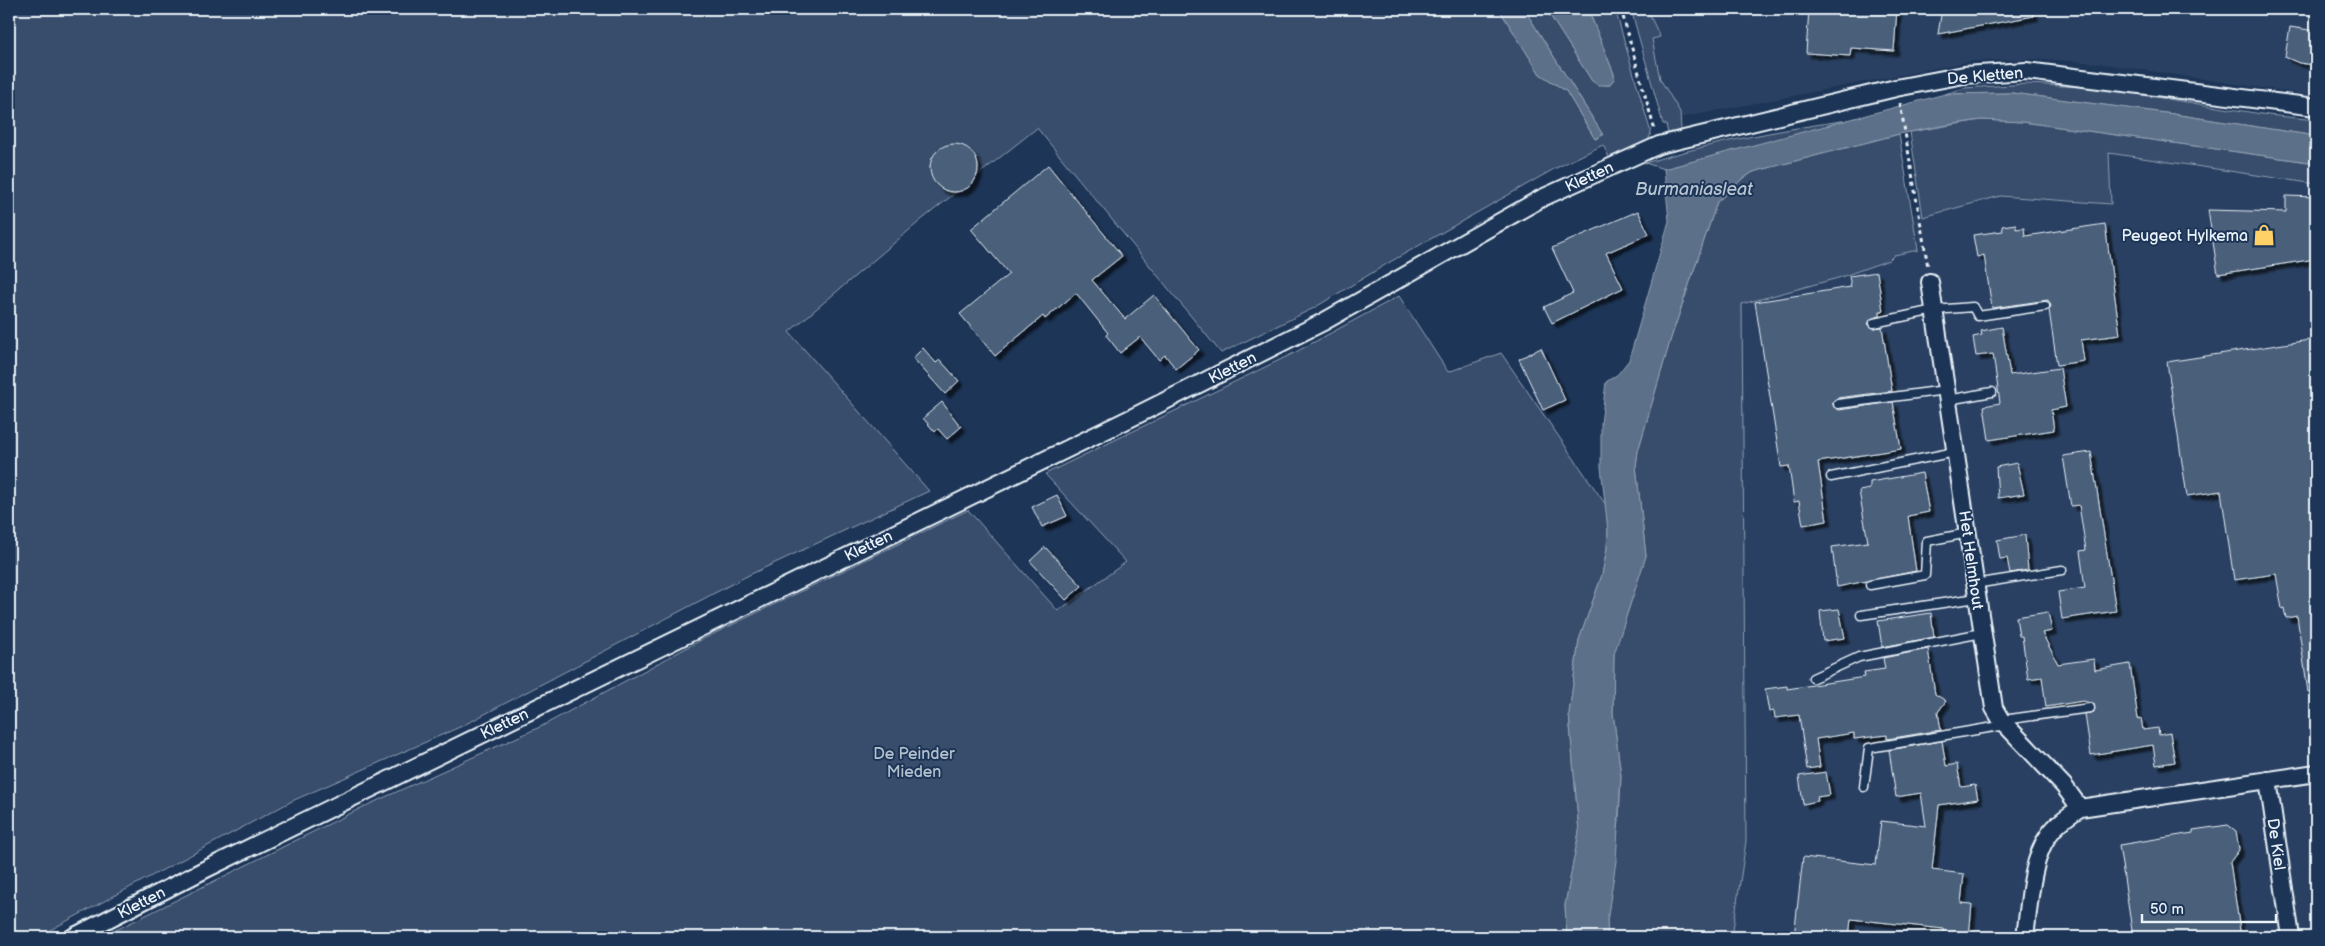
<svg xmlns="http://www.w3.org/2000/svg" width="2325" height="946" font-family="'Balsamiq Sans',sans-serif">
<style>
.built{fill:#2a4162}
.green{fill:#374d6c;stroke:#909fb2}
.water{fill:#5d7089;stroke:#95a4b5}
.building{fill:#495e7a;stroke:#e8f1f8;filter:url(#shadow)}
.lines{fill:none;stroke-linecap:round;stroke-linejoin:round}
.lane-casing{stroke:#e8f1f8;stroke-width:11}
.street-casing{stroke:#e8f1f8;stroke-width:20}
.path{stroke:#e8f1f8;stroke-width:3;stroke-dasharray:4 4;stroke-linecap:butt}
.lane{stroke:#1d3557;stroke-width:8}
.street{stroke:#1d3557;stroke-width:16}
.labels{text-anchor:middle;stroke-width:4;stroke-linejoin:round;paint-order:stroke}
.street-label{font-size:16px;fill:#e8f1f8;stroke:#1d3557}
.poi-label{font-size:16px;fill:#e8f1f8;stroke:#1d3557;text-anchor:end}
.park-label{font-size:16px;fill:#b3c0ce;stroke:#1d3557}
.water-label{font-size:18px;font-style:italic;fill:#b7c4d1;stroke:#1d3557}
</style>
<defs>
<filter id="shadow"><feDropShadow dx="4.5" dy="4.5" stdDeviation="1" flood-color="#0009"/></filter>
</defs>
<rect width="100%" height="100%" fill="#1d3557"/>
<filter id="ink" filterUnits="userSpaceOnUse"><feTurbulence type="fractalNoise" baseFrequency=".02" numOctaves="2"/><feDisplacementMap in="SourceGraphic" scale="10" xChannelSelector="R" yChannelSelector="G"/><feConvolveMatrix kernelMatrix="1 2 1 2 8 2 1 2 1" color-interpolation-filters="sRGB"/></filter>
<g filter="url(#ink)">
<g class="built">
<polygon points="1636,9 2316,9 2316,96 2098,63 2042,59 1972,61 1674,119 1655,83"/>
<polygon points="2097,128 2316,158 2316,937 1698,937 1729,288 2001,179"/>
</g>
<g class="green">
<polygon points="9,9 1499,9 1540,74 1566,91 1595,139 1603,135 1524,9 1546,9 1592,81 1604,85 1609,85 1614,79 1614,74 1588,9 1615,9 1651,133 1648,141 1610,159 1603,145 1554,169 1390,262 1314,308 1221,353 1037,128 920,221 789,332 929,491 747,576 462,726 292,801 37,937 9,937"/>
<polygon points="1631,9 1647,9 1660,37 1652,39 1660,79 1680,112 1681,130 1668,134 1666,124 1663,124"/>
<polygon points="2027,84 2098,88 2268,115 2316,120 2316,136 2173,114 2012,93 1945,94 1964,88"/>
<path d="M1855,119L1664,169L1645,163C1713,142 1784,129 1855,119Z"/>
<polygon points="1981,120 2023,122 2316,163 2316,184 2109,153 2111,204 2000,196 1923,217 1910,132"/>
<polygon points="1899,134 1918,250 1894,255 1889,260 1838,278 1742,304 1746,841 1732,937 1608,937 1607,922 1619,821 1621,776 1613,713 1614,653 1646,556 1636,466 1638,451 1671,338 1717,202 1741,180 1753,172"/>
<polygon points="1399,296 1448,372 1501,353 1606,505 1608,530 1607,548 1602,575 1579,640 1569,714 1579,832 1565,905 1567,937 102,937 361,808 542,726 701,640 968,510 1058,611 1126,562 1045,474 1294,353"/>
</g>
<g class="water">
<polygon points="1499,9 1524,9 1603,135 1595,139 1566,91 1540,74"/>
<polygon points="1546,9 1588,9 1614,74 1614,79 1609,85 1598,85 1592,81"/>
<polygon points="2012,93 2173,114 2316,136 2316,163 2023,122 1981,120 1947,125 1899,134 1753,172 1741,180 1717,202 1671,338 1638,451 1636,466 1646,556 1614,654 1613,713 1621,776 1616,861 1607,921 1608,937 1567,937 1565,905 1579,832 1569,714 1579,640 1602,575 1607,548 1608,530 1601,467 1601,424 1606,382 1618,374 1629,360 1669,221 1664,169 1945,94"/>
</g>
<g class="building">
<polygon points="1809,9 1897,9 1894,51 1851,48 1850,56 1806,53"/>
<polygon points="1942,9 2033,9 2034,16 1938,34"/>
<polygon points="2290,27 2316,31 2314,65 2299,63 2285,57"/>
<circle cx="954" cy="168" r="24"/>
<polygon points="1048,165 1122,256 1092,280 1125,319 1154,295 1199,350 1176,369 1165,355 1159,360 1140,337 1120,353 1106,335 1108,333 1076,293 1045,319 1043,316 995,356 960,314 1009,274 971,229"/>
<polygon points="2286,196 2316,197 2316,259 2218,274 2208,210 2286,212"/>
<polygon points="1638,211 1649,234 1606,253 1623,288 1552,323 1544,307 1573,293 1552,248"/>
<polygon points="2016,224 2016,229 2024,228 2025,236 2105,224 2120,335 2081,340 2084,361 2057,365 2049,310 2051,306 2048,300 1992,308 1984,255 1977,257 1973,235 2003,231 2002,226"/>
<polygon points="1877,272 1883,311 1880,311 1880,316 1871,319 1868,324 1873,328 1882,327 1892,391 1837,398 1833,401 1833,405 1839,410 1893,402 1901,449 1818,462 1827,521 1803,525 1799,501 1794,502 1789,466 1781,467 1755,302 1851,287 1849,276"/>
<polygon points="2002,327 2010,375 2060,368 2066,407 2051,410 2054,430 1989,440 1984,406 2000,403 1993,354 1976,356 1973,337 1982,335 1981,331"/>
<polygon points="2316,339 2316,692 2308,692 2297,616 2286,618 2284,608 2282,609 2276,574 2234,580 2221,491 2187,496 2167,362"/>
<polygon points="923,348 936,363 940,360 959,381 945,394 913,358"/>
<polygon points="1541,348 1565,400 1543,410 1519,359"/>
<polygon points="942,402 961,427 947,439 938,429 935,432 923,418"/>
<polygon points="2091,452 2116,611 2062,619 2058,592 2085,588 2080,551 2086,550 2079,505 2071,506 2063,456"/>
<polygon points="2017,463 2024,494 1998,498 1996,467"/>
<polygon points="1922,473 1929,512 1908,516 1916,571 1837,587 1832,547 1868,542 1859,491 1870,489 1870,482"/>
<polygon points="1057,495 1067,516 1042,527 1032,507"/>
<polygon points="2025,535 2028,570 2010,573 2007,558 2000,559 1997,540"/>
<polygon points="1045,547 1082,586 1066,600 1030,561"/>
<polygon points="1839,609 1845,638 1823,641 1820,611"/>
<polygon points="2048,612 2052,631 2042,633 2058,664 2094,659 2095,670 2130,664 2138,719 2141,718 2143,730 2158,728 2159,735 2170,733 2175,762 2156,765 2153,745 2091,755 2085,714 2094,712 2094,704 2083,701 2046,707 2042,677 2028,679 2022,636 2019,636 2016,617"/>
<polygon points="1931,613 1934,637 1882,647 1878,621"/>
<polygon points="1928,649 1935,694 1946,701 1938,712 1941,730 1887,739 1887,735 1854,739 1854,733 1816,739 1820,767 1807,769 1799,715 1775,718 1774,711 1769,712 1765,689 1787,686 1787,689 1865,677 1864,672 1885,669 1883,658"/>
<polygon points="1942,741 1946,766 1957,764 1961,787 1975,785 1978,799 1939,805 1932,870 1964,874 1961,903 1972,904 1969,937 1943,937 1944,929 1851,919 1849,937 1794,937 1803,857 1876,865 1881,821 1926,826 1921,793 1896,797 1889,750"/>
<polygon points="1826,772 1830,795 1817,797 1818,801 1803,804 1799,776"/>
<polygon points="2228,825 2236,831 2239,850 2230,862 2241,937 2133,937 2119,845 2193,833 2193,830"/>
</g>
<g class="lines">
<g class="lane-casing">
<g id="lane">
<polyline points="1874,323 1934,310 1973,307 1978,316 2045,306"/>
<polyline points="1948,400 1992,392"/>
<polyline points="1838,404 1946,390"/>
<polyline points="1831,477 1955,452"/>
<polyline points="1975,584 2062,570"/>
<polyline points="1870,585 1925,575 1927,541 1968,533"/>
<polyline points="1861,615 1977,598"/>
<polyline points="1813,678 1859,657 1982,633"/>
<polyline points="2003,720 2090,708"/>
<polyline points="1864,787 1869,748 2006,725"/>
</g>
</g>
<g class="street-casing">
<g id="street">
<polyline points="1930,282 1994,708 2001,720 2064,786 2080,808"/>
<polyline points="2268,780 2291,937"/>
<polyline points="73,937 206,869 1135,416 1323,322 1542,198 1659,145 1896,88 1964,75 2026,71 2316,107"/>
<path d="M2025,937C2029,908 2031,860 2048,836C2056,824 2068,816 2080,808L2316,773"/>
</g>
</g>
<g class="path">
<polyline points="1621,9 1655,131"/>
<polyline points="1900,103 1928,267"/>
</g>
<use href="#lane" class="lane"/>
<use href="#street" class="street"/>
</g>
</g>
<defs>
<g id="shop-bare" transform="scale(1.725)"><path d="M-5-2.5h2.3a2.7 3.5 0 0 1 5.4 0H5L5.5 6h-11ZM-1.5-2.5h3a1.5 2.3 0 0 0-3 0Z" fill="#ffd166" stroke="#1d3557" stroke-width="2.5" paint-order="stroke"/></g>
</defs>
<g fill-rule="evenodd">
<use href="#shop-bare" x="2264" y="235"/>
</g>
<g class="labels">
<g class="street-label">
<text transform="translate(1985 75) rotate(-5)" y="6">De Kletten</text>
<text transform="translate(1589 176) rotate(-25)" y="6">Kletten</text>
<text transform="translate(1232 367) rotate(-27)" y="6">Kletten</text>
<text transform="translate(868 545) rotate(-26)" y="6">Kletten</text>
<text transform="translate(1972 560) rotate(82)" y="6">Het Helmhout</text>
<text transform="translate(504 723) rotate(-26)" y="6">Kletten</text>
<text transform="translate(2277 844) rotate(82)" y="6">De Kiel</text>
<text transform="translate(141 902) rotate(-27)" y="6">Kletten</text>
</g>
<g class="poi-label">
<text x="2248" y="241">Peugeot Hylkema</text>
</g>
<g class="park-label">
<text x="914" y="759">De Peinder<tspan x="914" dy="18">Mieden</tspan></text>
</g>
<g class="water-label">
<text x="1694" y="195">Burmaniasleat</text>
</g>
</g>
<rect width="2325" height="946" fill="none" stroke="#1d3557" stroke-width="30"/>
<rect x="15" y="15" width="2295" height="916" fill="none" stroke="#e8f1f8" stroke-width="2" filter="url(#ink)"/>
<path d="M2142 914v8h134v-8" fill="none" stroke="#e8f1f8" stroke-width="2.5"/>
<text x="2150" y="914" font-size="15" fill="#e8f1f8" stroke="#1d3557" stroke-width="4" paint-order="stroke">50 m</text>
</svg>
